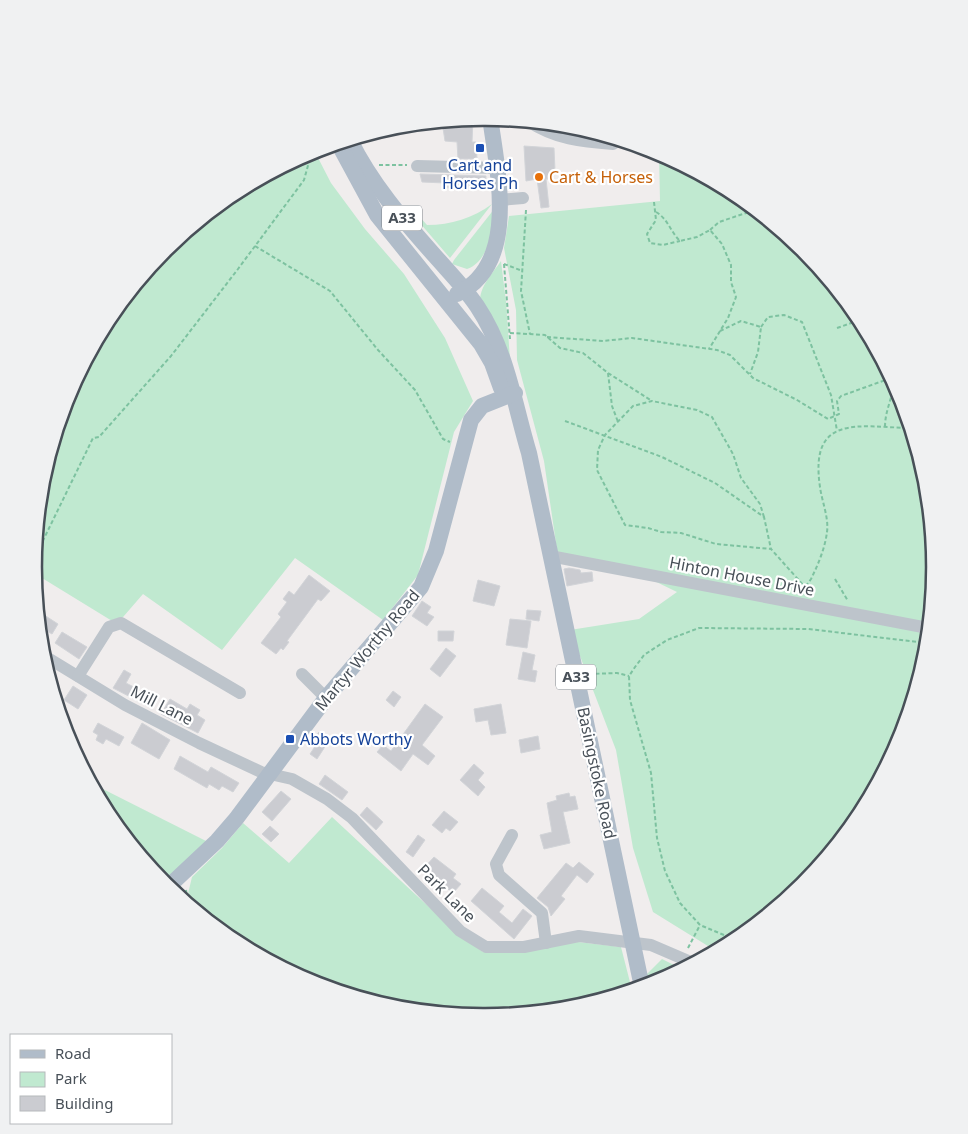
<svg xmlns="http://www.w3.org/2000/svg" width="968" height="1134" font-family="'Noto Sans',sans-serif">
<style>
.green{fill:#c0e9d0}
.building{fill:#cbccd1;stroke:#d2d4d8}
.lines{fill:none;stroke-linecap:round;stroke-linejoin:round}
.path{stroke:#7dc2a0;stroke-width:2;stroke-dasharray:4 2.5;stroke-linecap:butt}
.minor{stroke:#bdc4cb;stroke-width:12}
.major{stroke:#b0bcc9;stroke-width:16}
.transit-dot{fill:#1a4fb4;stroke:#fff;stroke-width:2}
.food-dot{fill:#e8710a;stroke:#fff;stroke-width:2}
.labels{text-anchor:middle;stroke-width:4.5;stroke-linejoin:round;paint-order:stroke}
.shield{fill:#fff;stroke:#7f848a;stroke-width:1}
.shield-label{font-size:15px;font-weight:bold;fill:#485058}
.transit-label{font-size:16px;fill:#164399;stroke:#fff}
.food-label{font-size:16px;fill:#c56008;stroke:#fff;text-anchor:start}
.street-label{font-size:16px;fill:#485058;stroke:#fff}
.rim{fill:none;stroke:#485058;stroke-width:2.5}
</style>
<rect width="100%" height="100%" fill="#f0eded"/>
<g class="green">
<path d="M314,150L331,183L365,229L404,274L445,338L473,401L454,432L418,575L383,620L295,558L222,650L143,594L117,624L42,578L36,590C34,565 36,542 39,518C55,356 164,213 314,150Z"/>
<polygon points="659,153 734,193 803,249 859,317 900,395 926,479 934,567 926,655 900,740 858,817 802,886 734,942 716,951 653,912 633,848 616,750 570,630 639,619 677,592 644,576 558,557 544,461 517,360 516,310 504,248 509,216 660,201"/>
<path d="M492,204L450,258L413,215H418L427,225C451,225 473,218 492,204Z"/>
<path d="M495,208C495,228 488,262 467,269L452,264L454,260Z"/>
<path d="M501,261L506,302L510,360L480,303C479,287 492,274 501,261Z"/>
<polygon points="91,783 210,843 164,883 109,817"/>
<polygon points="332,817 457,933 483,952 578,942 621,947 632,990 569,1004 571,1009 484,1017 396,1009 311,983 234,941 186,902 192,877 222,848 243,823 289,863"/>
<polygon points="662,959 682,969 646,986 644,977"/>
</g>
<g class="building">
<polygon points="473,118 472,142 476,142 477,159 458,159 457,142 445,141 443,128 456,128 456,120"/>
<polygon points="524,146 554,148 555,171 552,179 546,179 549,207 541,208 537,179 526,181"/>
<polygon points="420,174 486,176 485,189 447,188 445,183 422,182"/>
<polygon points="569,568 580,570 581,573 592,572 593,581 567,586 564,569"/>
<polygon points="309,575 330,591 321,601 318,599 287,641 289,642 283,650 281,648 276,654 261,643 281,617 278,614 287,602 283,599 289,591 294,595"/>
<polygon points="478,580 500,586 494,606 473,601"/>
<polygon points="422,601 431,607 427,613 434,617 427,626 412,616"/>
<polygon points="527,610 541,611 539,621 526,619"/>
<polygon points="38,611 58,624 52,634 40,627"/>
<polygon points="510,619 531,621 527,648 506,645"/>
<polygon points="438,631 454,631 453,641 438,641"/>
<polygon points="62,632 87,647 79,659 55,643"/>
<polygon points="446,648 456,656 440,677 430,669"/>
<polygon points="523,652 535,655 532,670 537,671 535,682 518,679"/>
<polygon points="124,670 131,674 126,683 151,696 146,705 113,688"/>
<polygon points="73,686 87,695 78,709 64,700"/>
<polygon points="393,691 401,697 394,707 386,700"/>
<polygon points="170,699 187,709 190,704 200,710 197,715 205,720 198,733 161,714"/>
<polygon points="425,704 443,717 422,745 435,756 428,765 413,754 401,771 377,752 383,745 391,751"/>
<polygon points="501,704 506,733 491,735 488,720 476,722 474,709"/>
<polygon points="98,723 124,737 119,746 106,739 103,744 96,740 98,735 93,732"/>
<polygon points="142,723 170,740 159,759 131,743"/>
<polygon points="319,732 330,739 317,759 310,754 316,745 312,742"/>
<polygon points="538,736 540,749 521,753 519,740"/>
<polygon points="180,756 208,772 211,767 239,783 233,792 222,786 219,790 209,784 207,788 174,769"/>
<polygon points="474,764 484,773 478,780 485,787 478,796 460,780"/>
<polygon points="325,775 348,792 342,800 319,784"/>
<polygon points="281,791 291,799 272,821 262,812"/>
<polygon points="569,793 570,797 575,796 578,809 563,812 570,843 544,849 540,835 552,832 547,803 557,800 556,796"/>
<polygon points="367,807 383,822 376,830 360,815"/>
<polygon points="444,811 458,822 450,831 446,828 442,833 432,825"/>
<polygon points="270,826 279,834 271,842 262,834"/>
<polygon points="418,835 425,840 413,857 406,852"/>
<polygon points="434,857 456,874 453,878 461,884 453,893 423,869"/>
<polygon points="579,862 594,874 587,883 577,875 561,896 565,899 551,916 548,907 537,898 566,863 573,868"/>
<polygon points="482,888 504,906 499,912 512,923 523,909 532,916 514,939 471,901"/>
</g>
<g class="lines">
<g class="path">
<polyline points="379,165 407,165"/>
<polyline points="654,202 656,220 647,234 650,243 663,245 680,241"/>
<polyline points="526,210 521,291 530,334"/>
<path d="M656,212C668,219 670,231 680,241L697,237L710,230L722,244L731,265V282L736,297L728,318L709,349"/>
<polyline points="710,230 719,222 755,210"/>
<polyline points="255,246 330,291 378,350 415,390 443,439 450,442"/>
<polyline points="504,264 510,339"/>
<polyline points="504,264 520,270"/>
<polyline points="761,327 768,317 784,315 802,322 831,395 837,431"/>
<polyline points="837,328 860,320"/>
<polyline points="720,331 741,321 761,327 758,352 750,374"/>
<polyline points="510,333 545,335 560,348 583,353 608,373 612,406 618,422"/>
<polyline points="547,337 603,341 632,338 717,350 730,355 753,378 797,400 828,419 839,414 837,401 841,396 891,378"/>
<polyline points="608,373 652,401"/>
<polyline points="565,421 662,457 715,483 764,517 771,549"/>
<path d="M885,427C885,411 892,399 894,384"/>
<polyline points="764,517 760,504 741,478 733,454 712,417 697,410 652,401 633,406 605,435 598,450 597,470 625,525 648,528 661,532 681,533 716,544 771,549 804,586"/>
<polyline points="34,559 93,438 99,437 171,356 238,269 304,180 312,151"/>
<polyline points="835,579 848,601"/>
<path d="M803,592C804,586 808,584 811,579C818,565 825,548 827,532C829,518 822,502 820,487C809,413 859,427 910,428"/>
<polyline points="589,674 617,673 629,676"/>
<polyline points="186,890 188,904"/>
<polyline points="736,940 700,925 680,903 665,871 657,838 651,773 630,700 629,676 635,667 644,655 667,640 699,628 808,629 927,643"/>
<polyline points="688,948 700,925"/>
</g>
<g class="minor">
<path d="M528,121C555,139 582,142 613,144"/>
<polyline points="417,166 497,168"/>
<polyline points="500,200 523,198"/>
<polyline points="550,556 928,628"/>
<polyline points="43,655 125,705 199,743 261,772 292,779 327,799 352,818 460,931 486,947 524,947 579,936 651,945 693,963"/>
<polyline points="302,674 326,698"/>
<polyline points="78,676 109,627 121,623 240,693"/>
<polyline points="512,835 496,864 499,875 542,913 546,943"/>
</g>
<g class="major">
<path d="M350,140C371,183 403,220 435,256C450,273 465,288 477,306C507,351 514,403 529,453L642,987"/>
<polyline points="338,143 377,215 481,344 492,363 501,388"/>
<path d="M457,294C520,264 497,171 490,117"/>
<polyline points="168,887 217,841 236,819 326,698 421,587 436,551 471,420 482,406 515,393"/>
</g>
</g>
<g class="transit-dot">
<rect x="475" y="143" width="10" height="10" rx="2.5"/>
<rect x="285" y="734" width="10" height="10" rx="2.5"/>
</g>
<circle class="food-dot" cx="539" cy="177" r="5"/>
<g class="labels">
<g class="shield">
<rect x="382" y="205.5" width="40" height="25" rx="4"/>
<rect x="556" y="664.5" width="40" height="25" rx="4"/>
</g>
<g class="shield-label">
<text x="402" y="223">A33</text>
<text x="576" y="682">A33</text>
</g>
<g class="transit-label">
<text x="480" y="171">Cart and<tspan x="480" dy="18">Horses Ph</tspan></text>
<text x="300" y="745" text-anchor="start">Abbots Worthy</text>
</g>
<g class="food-label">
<text x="549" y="183">Cart &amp; Horses</text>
</g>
<g class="street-label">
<text transform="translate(742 576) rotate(11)" y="6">Hinton House Drive</text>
<text transform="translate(367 650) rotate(-50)" y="6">Martyr Worthy Road</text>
<text transform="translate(162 705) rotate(27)" y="6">Mill Lane</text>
<text transform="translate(597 773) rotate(78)" y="6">Basingstoke Road</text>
<text transform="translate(447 893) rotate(45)" y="6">Park Lane</text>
</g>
</g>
<path d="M0 0H968V1134H0ZM483 126H485A441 441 0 0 1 926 567V567A441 441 0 0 1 485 1008H483A441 441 0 0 1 42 567V567A441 441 0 0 1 483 126Z" fill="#f0f1f2" fill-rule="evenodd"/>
<path class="rim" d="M483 126H485A441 441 0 0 1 926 567V567A441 441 0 0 1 485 1008H483A441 441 0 0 1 42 567V567A441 441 0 0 1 483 126Z"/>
<rect x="10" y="1034" width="162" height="90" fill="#ffffff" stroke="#b6b9bc"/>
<rect x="20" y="1050" width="25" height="8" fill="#b0bcc9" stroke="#b6b9bc"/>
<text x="55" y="1059" font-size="15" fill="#485058">Road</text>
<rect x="20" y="1072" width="25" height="15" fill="#c0e9d0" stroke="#b6b9bc"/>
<text x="55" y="1084" font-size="15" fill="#485058">Park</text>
<rect x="20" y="1096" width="25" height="15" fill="#cbccd1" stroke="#b6b9bc"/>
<text x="55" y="1109" font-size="15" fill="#485058">Building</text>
</svg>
